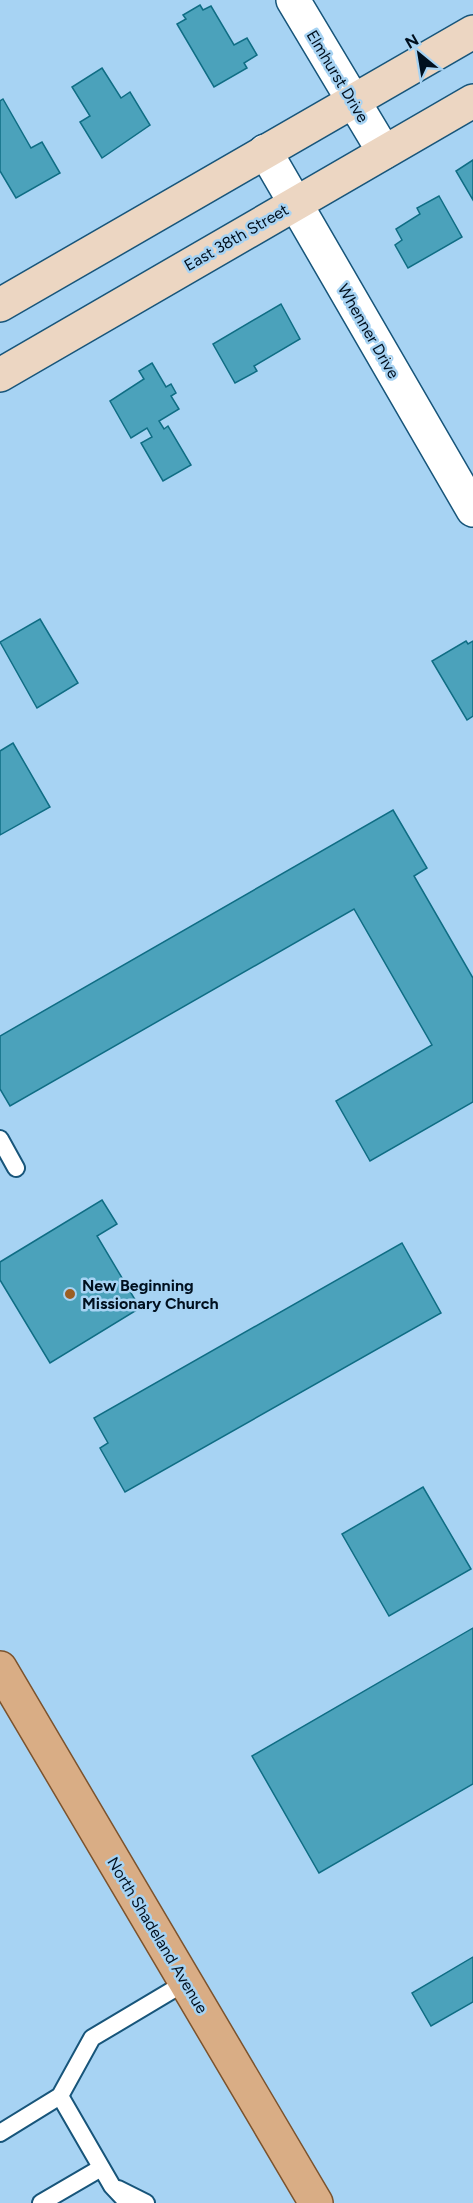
<svg xmlns="http://www.w3.org/2000/svg" width="473" height="2203" font-family="Figtree,sans-serif">
<style>
.building{fill:#4ba2bb;stroke:#0f6d84;stroke-width:1.5}
.lines{fill:none;stroke-linecap:round;stroke-linejoin:round}
.service-casing{stroke:#17557a;stroke-width:20}
.minor-casing{stroke:#17557a;stroke-width:36}
.secondary-casing{stroke:#17557a;stroke-width:36}
.primary-casing{stroke:#7c532d;stroke-width:36}
.service{stroke:#fff;stroke-width:16}
.minor{stroke:#fff;stroke-width:33}
.secondary{stroke:#ecd6c2;stroke-width:33}
.primary{stroke:#d9ad85;stroke-width:33}
.poi-dot{fill:#9c5e23;stroke:#a7d3f3;stroke-width:2}
.labels{text-anchor:middle;stroke-width:5;stroke-linejoin:round;paint-order:stroke}
.street-label{font-size:16px;fill:#00101f;stroke:#a7d3f3}
.poi-label{font-size:16px;font-weight:bold;fill:#00101f;stroke:#a7d3f3;text-anchor:start}
</style>
<rect width="100%" height="100%" fill="#a7d3f3"/>
<g class="building">
<polygon points="200,5 203,10 211,6 234,45 247,38 257,55 244,63 247,68 214,87 177,24 186,19 183,15"/>
<polygon points="102,68 121,98 130,92 150,125 102,158 80,122 90,116 72,87"/>
<polygon points="3,99 31,148 42,142 60,173 16,198 0,171 0,101"/>
<polygon points="473,160 473,200 456,171"/>
<polygon points="439,196 462,237 408,268 395,245 402,240 396,229 420,214 417,208"/>
<polygon points="281,304 300,339 254,366 257,371 235,383 213,344"/>
<polygon points="152,363 166,387 171,384 176,393 171,396 179,409 159,421 164,429 168,426 191,465 163,481 141,443 152,437 147,428 131,438 110,401 144,379 139,371"/>
<polygon points="40,619 78,683 37,708 0,642"/>
<polygon points="466,641 468,644 473,641 473,716 467,720 432,661"/>
<polygon points="13,743 50,807 0,835 0,751"/>
<polygon points="393,810 427,868 414,876 473,978 473,1102 370,1161 336,1101 432,1045 354,909 10,1106 0,1089 0,1036"/>
<polygon points="102,1200 117,1224 97,1236 140,1308 50,1363 0,1280 0,1262"/>
<polygon points="402,1243 441,1313 125,1492 100,1448 108,1443 94,1418"/>
<polygon points="423,1487 471,1569 389,1616 342,1534"/>
<polygon points="473,1628 473,1784 319,1873 252,1756"/>
<polygon points="473,1957 473,2002 431,2026 412,1993"/>
</g>
<g class="lines">
<g class="service-casing">
<g id="service">
<polyline points="0,1139 16,1168"/>
<polyline points="60,2096 112,2186 128,2203"/>
<polyline points="0,2133 60,2096 92,2038 186,1982"/>
<polyline points="118,2189 146,2203"/>
<polyline points="41,2203 101,2168"/>
</g>
</g>
<g class="minor-casing">
<g id="minor">
<polyline points="293,0 384,152"/>
<polyline points="265,151 473,510"/>
</g>
</g>
<g class="secondary-casing">
<g id="secondary">
<polyline points="0,305 473,32"/>
<polyline points="0,375 473,101"/>
</g>
</g>
<g class="primary-casing">
<polyline id="primary" points="0,1668 316,2203"/>
</g>
<use href="#service" class="service"/>
<use href="#minor" class="minor"/>
<use href="#secondary" class="secondary"/>
<use href="#primary" class="primary"/>
</g>
<circle class="poi-dot" cx="70" cy="1294" r="6"/>
<g class="labels">
<g class="street-label">
<text transform="translate(338 76) rotate(59)" y="6">Elmhurst Drive</text>
<text transform="translate(236 237) rotate(-30)" y="6">East 38th Street</text>
<text transform="translate(369 331) rotate(60)" y="6">Whenner Drive</text>
<text transform="translate(158 1935) rotate(59)" y="6">North Shadeland Avenue</text>
</g>
<g class="poi-label">
<text x="82" y="1291">New Beginning<tspan x="82" dy="18">Missionary Church</tspan></text>
</g>
</g>
<g transform="translate(419 54) rotate(330)" stroke="#a7d3f3" stroke-width="4.5" paint-order="stroke">
<path d="M0-4.5L10 22L0 15L-10 22Z" fill="#00101f"/>
<text y="-9" font-size="16" font-weight="bold" text-anchor="middle" fill="#00101f">N</text>
</g>
</svg>
